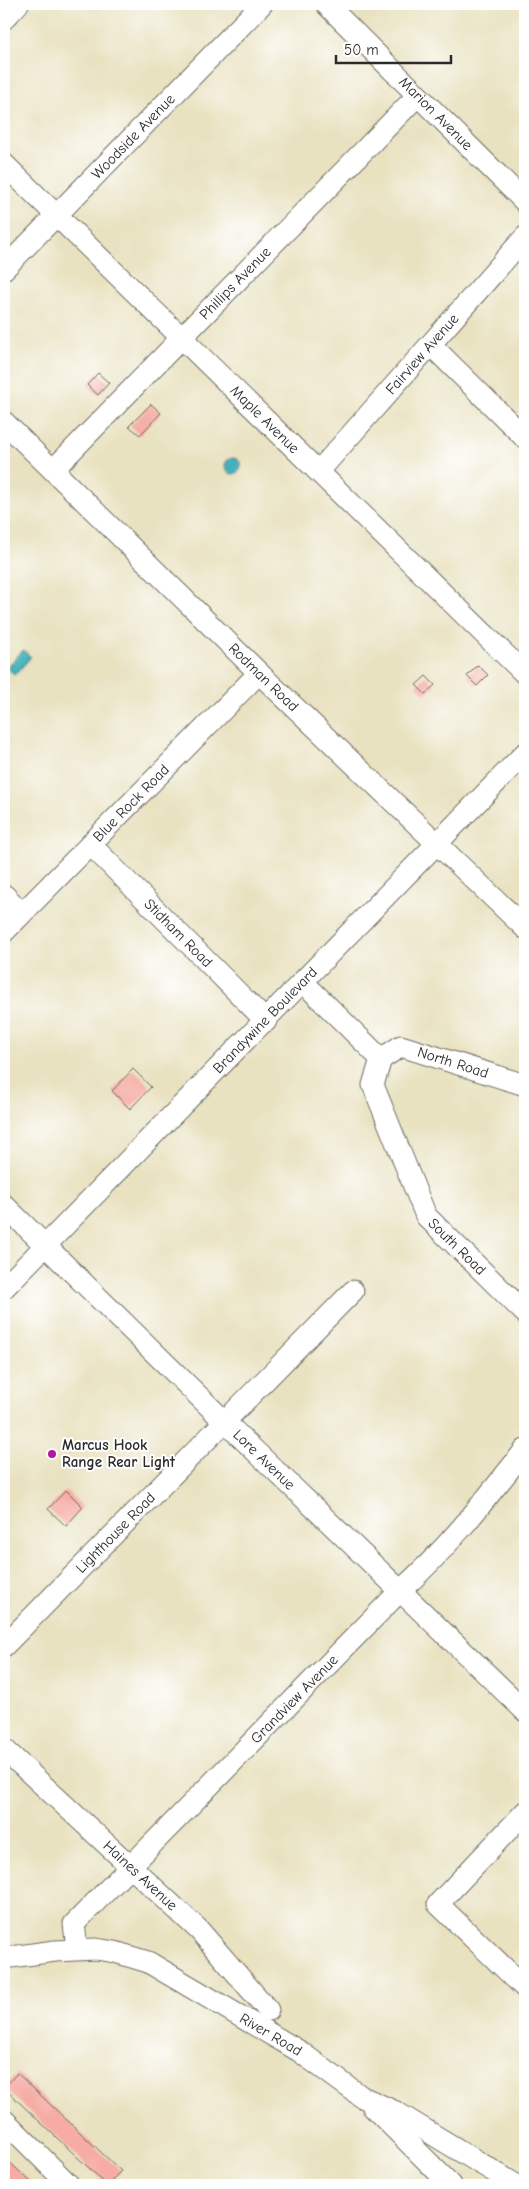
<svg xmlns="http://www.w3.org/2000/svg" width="529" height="2189" font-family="'Comic Neue',sans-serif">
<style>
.water{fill:#40b0b9;stroke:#366e72}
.building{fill:#f6aca4}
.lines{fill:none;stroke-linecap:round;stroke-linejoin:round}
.minor-casing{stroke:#6e6b60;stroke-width:23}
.minor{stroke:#fff;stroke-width:21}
.poi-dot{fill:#b5179e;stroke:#fff;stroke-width:2}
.labels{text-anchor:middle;stroke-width:4;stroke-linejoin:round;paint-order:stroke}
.street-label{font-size:15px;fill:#2b2b2b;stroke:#fff}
.poi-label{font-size:15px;font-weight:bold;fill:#2b2b2b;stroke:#fff;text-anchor:start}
</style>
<rect width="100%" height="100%" fill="#fff"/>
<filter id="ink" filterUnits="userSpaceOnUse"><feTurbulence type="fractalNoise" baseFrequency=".02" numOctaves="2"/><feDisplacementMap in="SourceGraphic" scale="10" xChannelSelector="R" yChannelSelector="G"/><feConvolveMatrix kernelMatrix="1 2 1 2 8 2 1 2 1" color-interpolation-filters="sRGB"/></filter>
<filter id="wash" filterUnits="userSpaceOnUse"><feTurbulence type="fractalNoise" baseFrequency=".0096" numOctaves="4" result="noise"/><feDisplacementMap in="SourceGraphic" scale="20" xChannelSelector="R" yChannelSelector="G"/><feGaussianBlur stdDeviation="1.12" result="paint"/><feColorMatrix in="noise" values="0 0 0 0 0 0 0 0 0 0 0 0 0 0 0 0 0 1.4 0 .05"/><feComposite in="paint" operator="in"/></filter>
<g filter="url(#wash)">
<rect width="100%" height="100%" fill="#e9e2c1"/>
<g class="water">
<circle cx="233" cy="466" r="8"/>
<polygon points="23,650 31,657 15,675 7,668"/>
</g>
<g id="blocks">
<g class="building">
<polygon points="98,373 109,383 98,395 87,385"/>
<polygon points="151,404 161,413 140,435 129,426"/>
<polygon points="478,665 488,675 477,686 467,676"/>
<polygon points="426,676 435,685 425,694 416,685"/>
<polygon points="133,1069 151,1087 130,1109 112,1091"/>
<polygon points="66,1490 83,1507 66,1526 48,1509"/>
<polygon points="17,2073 121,2171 107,2185 4,2088"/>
<polygon points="4,2157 34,2185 4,2185"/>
</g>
</g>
</g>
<g filter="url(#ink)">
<use href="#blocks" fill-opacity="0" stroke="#6e6b60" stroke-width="1"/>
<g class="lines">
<g class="minor-casing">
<g id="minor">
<path id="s1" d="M326,4L525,202"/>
<polyline points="4,19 18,4"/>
<path id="s2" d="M4,164L525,674"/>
<path id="s3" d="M4,269L262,4"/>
<polyline points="431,345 525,438"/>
<path id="s4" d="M4,422L259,673L525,928"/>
<path id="s5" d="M53,470L417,96"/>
<path id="s6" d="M319,471L525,237"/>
<path id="s7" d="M91,845L266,1021"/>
<polyline points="4,895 22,913"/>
<path id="s8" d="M4,932L259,673"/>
<path id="s9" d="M303,982L381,1059L401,1046L525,1085"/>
<path id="s10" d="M381,1059L373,1085L426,1216L525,1313"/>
<path id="s11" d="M4,1205L224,1421L525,1711"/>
<path id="s12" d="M4,1288L525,753"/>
<path id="s13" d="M4,1646L353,1291"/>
<path id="s14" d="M4,1749L199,1930L268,2010"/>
<polyline points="525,1812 438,1904 525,1988"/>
<path id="s15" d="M77,1949L74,1924L401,1590C449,1547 485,1500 525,1450"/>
<path id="s16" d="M4,1958L55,1951L96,1949L115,1952L148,1962L299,2051L362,2097L396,2112L516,2185"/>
<polyline points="373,2107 451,2185"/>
<polyline points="4,2120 69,2185"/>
</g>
</g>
<use href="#minor" class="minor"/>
</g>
</g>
<circle class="poi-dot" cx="52" cy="1454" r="5"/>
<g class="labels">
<g class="street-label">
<text dy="5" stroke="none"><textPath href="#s1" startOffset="155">Marion Avenue</textPath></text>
<text dy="5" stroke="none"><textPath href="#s3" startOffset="185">Woodside Avenue</textPath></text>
<text dy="5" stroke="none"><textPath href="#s5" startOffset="261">Phillips Avenue</textPath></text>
<text dy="5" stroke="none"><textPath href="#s6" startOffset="156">Fairview Avenue</textPath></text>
<text dy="5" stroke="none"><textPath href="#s2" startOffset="365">Maple Avenue</textPath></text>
<text dy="5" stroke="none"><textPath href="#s4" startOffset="364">Rodman Road</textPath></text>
<text dy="5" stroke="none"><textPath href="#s8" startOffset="181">Blue Rock Road</textPath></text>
<text dy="5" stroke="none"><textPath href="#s7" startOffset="124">Stidham Road</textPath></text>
<text dy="5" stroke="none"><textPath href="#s12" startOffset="374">Brandywine Boulevard</textPath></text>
<text dy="5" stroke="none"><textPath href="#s9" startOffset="188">North Road</textPath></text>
<text dy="5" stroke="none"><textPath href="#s10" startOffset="212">South Road</textPath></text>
<text dy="5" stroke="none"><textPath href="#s11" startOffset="364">Lore Avenue</textPath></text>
<text dy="5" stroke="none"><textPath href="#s13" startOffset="159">Lighthouse Road</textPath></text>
<text dy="5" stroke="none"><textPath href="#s15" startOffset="340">Grandview Avenue</textPath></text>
<text dy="5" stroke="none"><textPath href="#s14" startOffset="186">Haines Avenue</textPath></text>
<text dy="5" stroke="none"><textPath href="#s16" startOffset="289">River Road</textPath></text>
</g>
<g class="poi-label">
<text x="62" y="1450">Marcus Hook<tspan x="62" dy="17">Range Rear Light</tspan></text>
</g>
</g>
<rect width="529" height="2189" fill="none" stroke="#fff" stroke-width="20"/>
<path d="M336 55v8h115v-8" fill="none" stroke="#2b2b2b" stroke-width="2.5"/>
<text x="344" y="55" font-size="15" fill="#2b2b2b" stroke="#ffffff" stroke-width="4" paint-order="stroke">50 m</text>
</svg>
